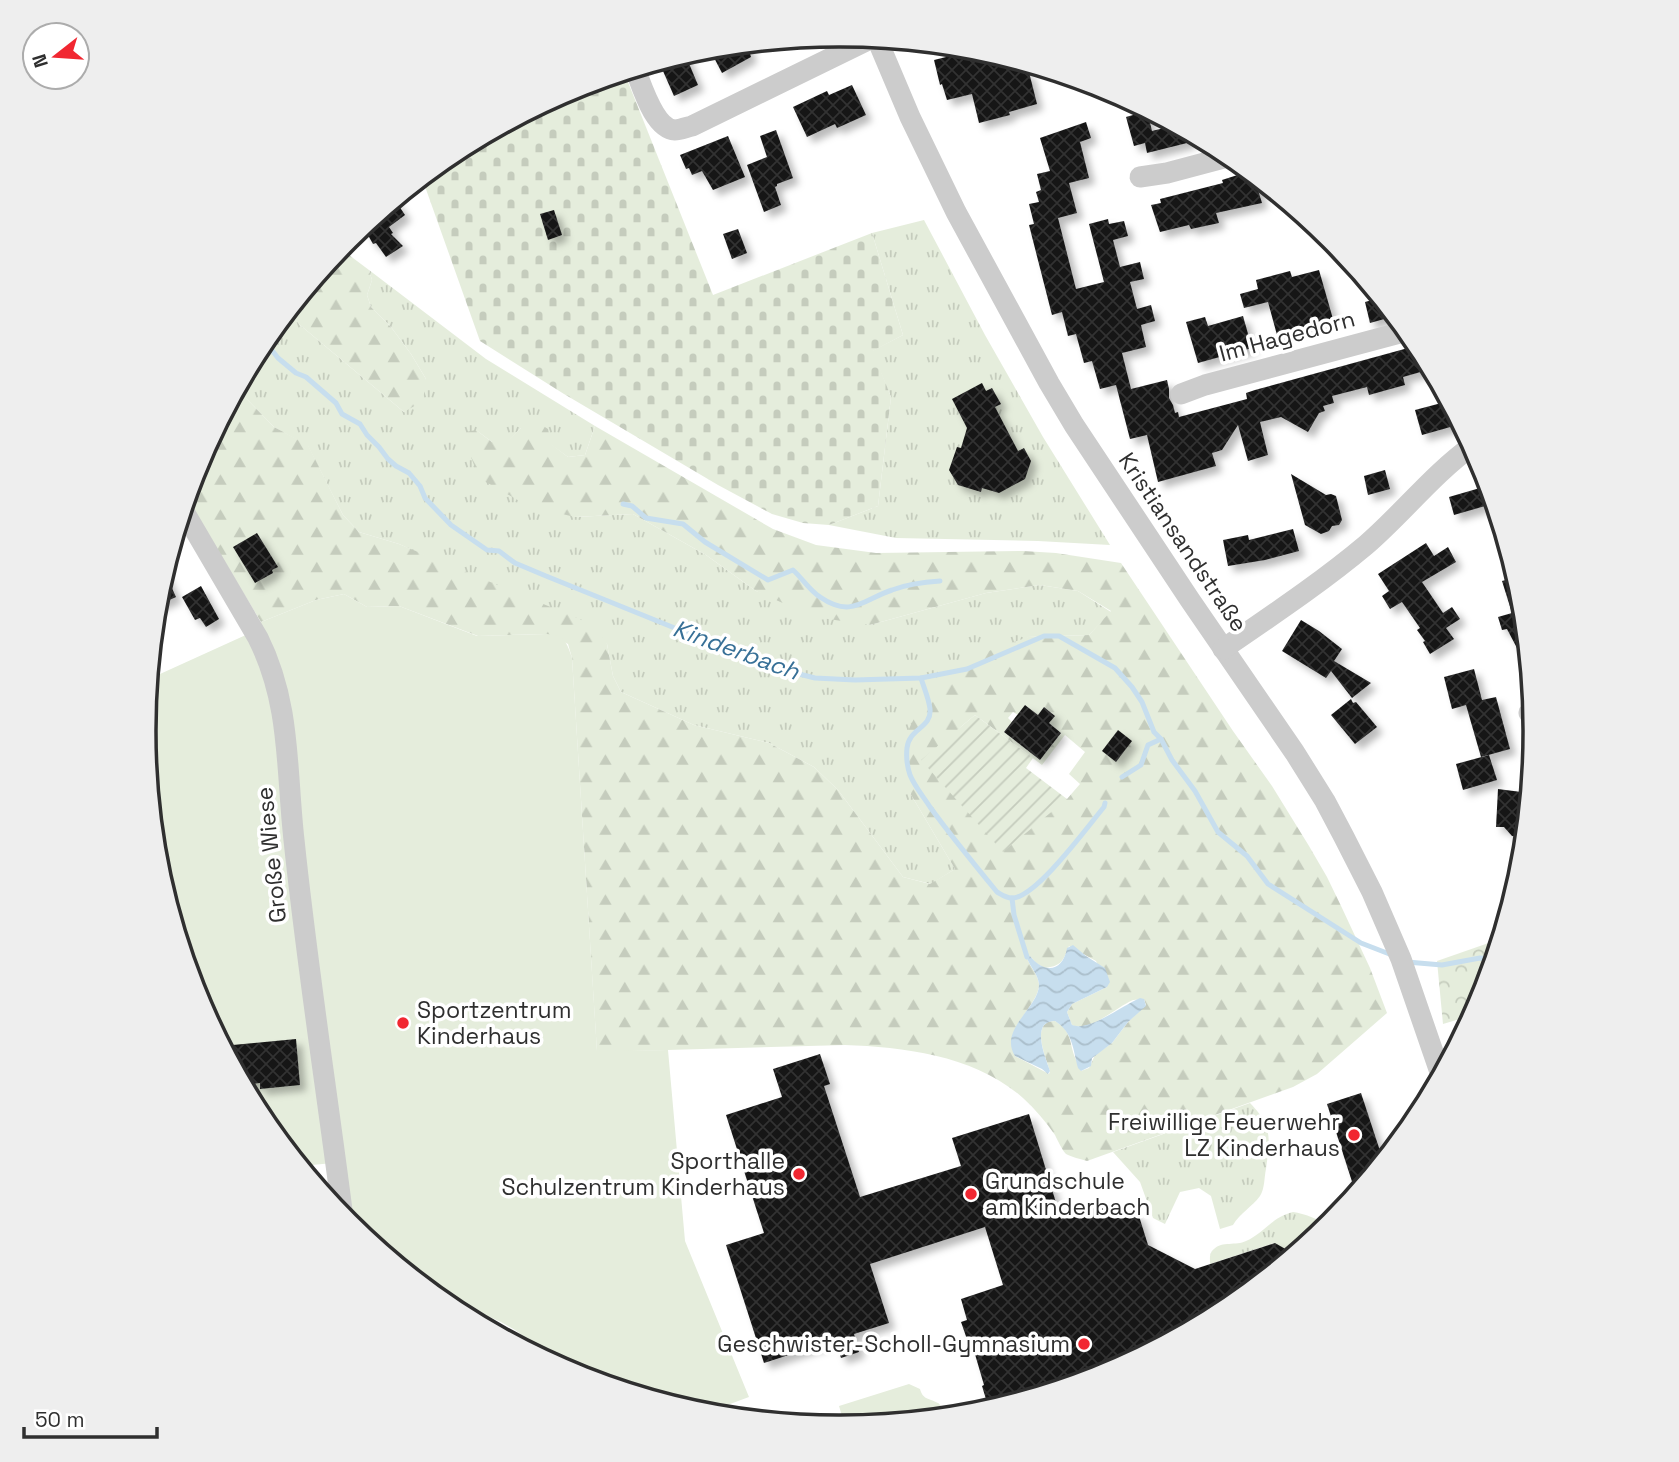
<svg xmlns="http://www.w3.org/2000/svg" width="1679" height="1462" font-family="'Space Grotesk',sans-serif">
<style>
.grass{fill:url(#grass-tufts)}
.forest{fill:url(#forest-firs);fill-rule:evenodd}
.cemetery{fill:url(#cemetery-stones)}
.park{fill:url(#park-crowns)}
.garden{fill:url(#garden-furrows)}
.pitch{fill:#e5eddc}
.water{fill:url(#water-waves)}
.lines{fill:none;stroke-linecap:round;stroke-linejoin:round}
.stream{stroke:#c7deee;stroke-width:5}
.building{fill:url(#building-cross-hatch);filter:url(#shadow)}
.minor{stroke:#ccc;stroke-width:21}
.poi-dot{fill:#f12731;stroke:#fff;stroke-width:2.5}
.labels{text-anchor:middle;stroke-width:7;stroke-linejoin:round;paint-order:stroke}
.street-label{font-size:23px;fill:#2f2f2f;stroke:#fff}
.poi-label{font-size:23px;fill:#2f2f2f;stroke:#fff;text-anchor:end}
.water-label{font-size:24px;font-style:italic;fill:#377097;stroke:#fff}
.rim{fill:none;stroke:#2f2f2f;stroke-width:3.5}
</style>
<defs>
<pattern id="grass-tufts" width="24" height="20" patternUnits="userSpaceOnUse" patternTransform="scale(1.75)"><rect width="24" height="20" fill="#e5eddc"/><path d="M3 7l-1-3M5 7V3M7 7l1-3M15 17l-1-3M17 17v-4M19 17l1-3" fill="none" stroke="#c5ccbd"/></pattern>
<pattern id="forest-firs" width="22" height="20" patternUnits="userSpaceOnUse" patternTransform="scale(1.75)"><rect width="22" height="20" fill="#e5eddc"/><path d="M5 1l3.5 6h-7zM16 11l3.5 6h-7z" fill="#c5ccbd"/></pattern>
<pattern id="cemetery-stones" width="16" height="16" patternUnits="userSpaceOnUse" patternTransform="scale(1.75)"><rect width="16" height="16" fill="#e5eddc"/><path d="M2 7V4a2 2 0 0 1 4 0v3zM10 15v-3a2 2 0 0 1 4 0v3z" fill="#c5ccbd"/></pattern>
<pattern id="park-crowns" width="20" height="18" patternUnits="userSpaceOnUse" patternTransform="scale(1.75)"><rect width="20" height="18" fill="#e5eddc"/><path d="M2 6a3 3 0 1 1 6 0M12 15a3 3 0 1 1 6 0" fill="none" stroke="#c5ccbd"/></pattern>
<pattern id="garden-furrows" width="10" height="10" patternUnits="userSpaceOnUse" patternTransform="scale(1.75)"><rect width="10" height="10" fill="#e5eddc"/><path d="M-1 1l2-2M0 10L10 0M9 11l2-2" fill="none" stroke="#c5ccbd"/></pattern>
<pattern id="water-waves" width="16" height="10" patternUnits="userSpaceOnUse" patternTransform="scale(1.75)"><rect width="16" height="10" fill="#c7deee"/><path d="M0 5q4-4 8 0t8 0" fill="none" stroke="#abbfcc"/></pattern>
<pattern id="building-cross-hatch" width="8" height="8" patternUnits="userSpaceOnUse" patternTransform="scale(1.75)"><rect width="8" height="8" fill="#161616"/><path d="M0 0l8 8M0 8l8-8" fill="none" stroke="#303030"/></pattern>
<filter id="shadow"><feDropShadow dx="6" dy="6" stdDeviation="3.5" flood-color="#0004"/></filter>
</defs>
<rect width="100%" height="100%" fill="#fff"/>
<g class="grass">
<polygon points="924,220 985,335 1043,437 1110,545 1038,541 896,538 829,525 878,506 891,397 872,351 903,335 872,233"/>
<polygon points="369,270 486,359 595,426 585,455 568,457 550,444 521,428 507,442 492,442 476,430 575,517 633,514 706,555 756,591 870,625 986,593 1040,585 1078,591 1111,612 1089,635 1028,637 910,793 955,869 931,884 903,877 838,790 814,767 769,743 694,725 621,692 613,676 607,644 444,564 399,544 359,532 343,515 308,446 274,427 237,389 261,344 288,311 300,325 404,412 426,379 411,354 391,327 371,307 367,295 372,280"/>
<path d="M1250,1103C1273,1127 1270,1138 1266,1169C1264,1178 1265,1188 1260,1196C1252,1207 1240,1213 1233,1225L1220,1229L1211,1196L1199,1188L1180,1192L1165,1224L1153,1218L1140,1182L1113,1152Z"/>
<path d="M1293,1212C1305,1214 1318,1218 1327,1227L1294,1254L1274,1243L1210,1264C1210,1258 1209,1253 1214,1249C1222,1241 1236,1246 1246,1241C1264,1233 1272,1217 1293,1212Z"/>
</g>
<g class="forest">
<polygon points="349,255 369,270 372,280 367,295 371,307 391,327 411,354 426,379 423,401 404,412 300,325 288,311 316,277 331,272"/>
<path d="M237,389L274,427L308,445L343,515L359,532L399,544L596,626L607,644L613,676L621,692L694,725L769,743L814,767L838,790L903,877L930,884L955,869L910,793L905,762L909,729L926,692L966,659L1028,637L1089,635L1111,611L1078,591L1040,585L986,593L870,625L814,617L756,591L706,555L633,514L575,517L528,506L479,478L466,444V432L476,430L492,442H506L521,428L537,422L548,429L551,444L568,457L585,455L595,426L773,529L816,545L876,553L1023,551L1056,553L1121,563L1233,731L1272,786L1309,846L1327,877L1342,908L1370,968L1387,1013L1317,1074L1293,1087L1087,1161C1081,1159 1071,1157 1066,1154C1062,1150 1058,1141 1055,1135C1046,1122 1035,1109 1023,1098C976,1056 905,1047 845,1045L597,1052L572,658L568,644L546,634L478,636L399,606L367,607L344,594L316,600L261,622L186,498L197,464ZM1025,705L1038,715L1044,707L1054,715L1049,723L1061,733L1040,760L1004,732L1012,722L1008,718L1013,712L1018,715ZM975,715L1042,765L1065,735L1085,752L1069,774L1080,784L1067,799L921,760ZM1069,946L1096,961L1107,987L1072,1004L1067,1012L1072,1025C1090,1033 1116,1007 1133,1000C1135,1000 1142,999 1144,999L1146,1005L1128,1022L1112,1043L1095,1055L1089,1068L1081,1071C1079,1066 1076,1060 1074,1055C1069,1039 1071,1031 1055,1021C1030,1021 1045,1056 1050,1071L1049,1074L1015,1056C1014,1051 1011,1045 1012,1040C1014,1021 1040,1000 1039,984C1038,974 1030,967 1027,958L1030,956L1036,963L1044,968C1063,966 1063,960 1069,946Z"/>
</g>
<polygon class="cemetery" points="624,72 713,295 872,233 903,335 873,351 891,397 878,506 829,525 803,523 772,514 718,485 564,394 480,341 422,178 453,152 574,88"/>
<polygon class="park" points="1500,939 1482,998 1473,1015 1443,1024 1437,961"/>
<polygon class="garden" points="975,715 1033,758 1026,768 1067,799 1003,852 921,760"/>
<g class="pitch">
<path d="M344,594L367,607L399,606L477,636L546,634C564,635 567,642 572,658L597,1051L668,1050L685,1241L749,1397L703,1414L573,1374L552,1363L536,1345L515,1330L501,1322L485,1315L466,1310L451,1308L353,1228L344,1162L301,1166L261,1117L196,997L157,866L144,731L149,679L248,634L261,622L316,600Z"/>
<path d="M909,1384L920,1389C923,1400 929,1398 938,1403C939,1403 943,1409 944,1410V1417L845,1426L839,1406Z"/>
</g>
<path class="water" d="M1073,945L1086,956L1105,968L1110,982L1107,987L1072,1004L1067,1012L1072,1025C1089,1032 1123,1005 1140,998L1144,999L1146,1006L1128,1022L1112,1043L1095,1056L1092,1058L1091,1066L1081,1071L1078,1068C1073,1050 1073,1032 1055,1021C1030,1021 1045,1057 1050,1071L1048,1074L1042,1069L1015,1056C998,1029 1040,1007 1039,984C1038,974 1030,967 1027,958L1030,956C1044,974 1063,972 1067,948Z"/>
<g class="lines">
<g class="stream">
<polyline points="264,340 278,358 296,373 306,377 336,403 342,414 360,424 367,435 379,447 388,459 396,466 409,473 420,486 425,498 451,525 487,550 499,551 515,563 546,576 771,667 815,678 855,680 921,678 967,669 1044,636 1059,636 1115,668 1132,687 1142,702 1154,732 1161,739 1172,760 1195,791 1218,832 1247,856 1268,884 1361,943 1392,955"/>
<path d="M623,504L632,506L646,518L683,524L705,542L768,580L793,570C802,578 810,591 820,597C852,619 864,599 892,590C908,584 923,582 940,581"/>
<path d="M921,678C924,688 929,699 930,709C932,728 909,728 907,748C906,757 907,766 910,775C915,787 923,796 930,807C951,836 974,864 997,892C1002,895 1006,898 1012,898C1036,898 1088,826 1104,807L1105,803"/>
<polyline points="1122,777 1141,765 1148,745 1161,739"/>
<polyline points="1012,898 1014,915 1027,957"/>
<polyline points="1407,962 1442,965 1480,958 1494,959"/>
</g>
</g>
<g class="building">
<polygon points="747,44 751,57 722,73 709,48"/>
<polygon points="961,47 976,48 1021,62 1024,74 1029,72 1037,104 1009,112 1010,115 979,123 972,94 947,100 942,84 940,85 934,60 962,53"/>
<polygon points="685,54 698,85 674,96 659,62"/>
<polygon points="852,85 866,115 837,128 835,124 807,137 793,107 827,91 829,95"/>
<polygon points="1147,111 1152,131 1176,125 1188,132 1191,142 1147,153 1145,143 1134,146 1126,117"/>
<polygon points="1086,122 1091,138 1080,142 1089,178 1069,183 1077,213 1058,218 1076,289 1104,282 1089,224 1108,219 1109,224 1124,221 1128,236 1113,240 1120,267 1140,262 1144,279 1130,282 1137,309 1151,305 1155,321 1141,325 1146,347 1122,353 1131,389 1167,380 1169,389 1169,398 1173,405 1175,413 1178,412 1179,417 1247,399 1246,393 1255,390 1419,345 1431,369 1403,377 1405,385 1369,395 1367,387 1332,396 1334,403 1323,406 1325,411 1319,413 1308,432 1281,417 1260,422 1268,455 1248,461 1238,425 1222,450 1212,453 1216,466 1158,482 1147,435 1130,439 1116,385 1100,389 1092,361 1084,363 1076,334 1068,336 1062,312 1052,315 1029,225 1034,224 1029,204 1039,202 1036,192 1041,190 1037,174 1050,171 1040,138"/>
<polygon points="776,130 793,178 777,184 777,186 775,187 781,205 764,212 747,165 767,157 760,136"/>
<polygon points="728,136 745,177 713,190 702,171 692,175 689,168 686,169 680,155"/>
<polygon points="1250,171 1268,187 1258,190 1262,203 1216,213 1219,223 1191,229 1189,225 1160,232 1151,205 1161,203 1160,199 1223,183 1222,180"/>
<polygon points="395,200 405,215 389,227 393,233 391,234 403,246 386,257 376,243 373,244 364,228 386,212 384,208"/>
<polygon points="554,210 562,235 548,240 540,214"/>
<polygon points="738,229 747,253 732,259 723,234"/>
<polygon points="1319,270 1333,319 1277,335 1268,302 1244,308 1240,294 1258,289 1256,280 1290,271 1292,277"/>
<polygon points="1380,298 1395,316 1370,323 1365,302"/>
<polygon points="1243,316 1252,348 1198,363 1186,322 1205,317 1208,326"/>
<polygon points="982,383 986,391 992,388 1001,404 995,407 1018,451 1024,448 1031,461 1025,479 999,493 982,488 981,492 958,485 949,470 957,447 961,448 967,428 952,399"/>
<polygon points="1449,401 1461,424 1422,435 1415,410"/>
<polygon points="1385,470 1390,489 1368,495 1364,476"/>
<polygon points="1291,474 1326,495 1331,494 1336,496 1342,520 1339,525 1332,526 1329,531 1321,534 1305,525"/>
<polygon points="1480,488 1485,506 1454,515 1449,497"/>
<polygon points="1293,529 1299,551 1265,560 1228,566 1223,540 1248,535 1249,540"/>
<polygon points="257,533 278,567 272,570 273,573 255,583 233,547"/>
<polygon points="1426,543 1434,556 1448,547 1456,562 1422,582 1443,613 1452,607 1460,619 1446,628 1454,639 1430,654 1423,642 1425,641 1417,630 1420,628 1402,602 1390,609 1382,596 1389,591 1378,574"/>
<polygon points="164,571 176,597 156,606 157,595"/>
<polygon points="1516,577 1522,596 1529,671 1507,629 1502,630 1498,617 1512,613 1502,581"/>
<polygon points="201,586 219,619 206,627 200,618 195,620 182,597"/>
<polygon points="1301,620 1319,631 1342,649 1334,661 1371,683 1352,698 1331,671 1326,678 1282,651"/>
<polygon points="1474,669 1482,700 1496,697 1510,749 1481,757 1466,705 1452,709 1444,677"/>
<polygon points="1351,699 1353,703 1356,702 1377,727 1355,744 1331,715"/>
<polygon points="1025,705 1038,715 1044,707 1055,716 1049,723 1061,733 1040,760 1004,732"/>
<polygon points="1118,730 1132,741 1116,762 1102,751"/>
<polygon points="1489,755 1497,780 1463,790 1456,764"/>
<polygon points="1498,789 1529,793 1525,837 1512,836 1504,827 1496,827"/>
<polygon points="296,1039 300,1085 260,1089 260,1083 243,1085 222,1046"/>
<polygon points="820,1054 830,1084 824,1086 860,1197 961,1166 952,1138 1029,1114 1061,1219 1112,1202 1139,1216 1148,1245 1195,1269 1275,1243 1294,1254 1226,1310 1105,1374 995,1407 989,1409 982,1386 984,1385 972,1344 969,1345 961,1322 967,1320 961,1299 1003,1285 985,1227 870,1264 889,1323 854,1334 859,1352 841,1358 835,1340 764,1363 726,1245 764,1233 726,1115 782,1097 773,1069"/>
<polygon points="1361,1093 1383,1160 1356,1194 1327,1104"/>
</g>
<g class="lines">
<g class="minor">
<polyline points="877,39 910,117 956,212 1049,383 1074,425 1190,600 1295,753 1325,801 1344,837 1372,892 1401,959 1441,1075"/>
<path d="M635,69C642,86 654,129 675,130C680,130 687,127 692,126L872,38"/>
<polyline points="1140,177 1167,173 1231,156"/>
<polyline points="1181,394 1205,385 1407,331"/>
<path d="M183,510L258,638C291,704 286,768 294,840C307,966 327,1092 343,1218"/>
<path d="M1223,649C1271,616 1322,582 1366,545C1403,513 1433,474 1472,446"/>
<polyline points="1529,713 1533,710"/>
</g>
</g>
<g class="poi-dot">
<circle cx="403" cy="1023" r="7"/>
<circle cx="1354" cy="1135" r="7"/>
<circle cx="799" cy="1174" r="7"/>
<circle cx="971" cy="1194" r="7"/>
<circle cx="1084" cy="1344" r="7"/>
</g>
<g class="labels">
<g class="street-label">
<text transform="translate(1287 336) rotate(-15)" y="8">Im Hagedorn</text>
<text transform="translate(1183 542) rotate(56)" y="8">Kristiansandstraße</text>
<text transform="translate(271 855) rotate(-96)" y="8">Große Wiese</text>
</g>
<g class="poi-label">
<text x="417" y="1018" text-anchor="start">Sportzentrum<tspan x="417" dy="26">Kinderhaus</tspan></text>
<text x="1340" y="1130">Freiwillige Feuerwehr<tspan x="1340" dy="26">LZ Kinderhaus</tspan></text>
<text x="785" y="1169">Sporthalle<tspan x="785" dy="26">Schulzentrum Kinderhaus</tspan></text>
<text x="985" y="1189" text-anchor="start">Grundschule<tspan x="985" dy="26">am Kinderbach</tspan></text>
<text x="1070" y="1352">Geschwister-Scholl-Gymnasium</text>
</g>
<g class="water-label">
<text transform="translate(736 650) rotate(20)" y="8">Kinderbach</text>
</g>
</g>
<path d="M0 0H1679V1462H0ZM839 47H840A683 683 0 0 1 1523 730V732A683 683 0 0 1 840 1415H839A683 683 0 0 1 156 732V730A683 683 0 0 1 839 47Z" fill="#eee" fill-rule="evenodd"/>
<path class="rim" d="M839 47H840A683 683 0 0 1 1523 730V732A683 683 0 0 1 840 1415H839A683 683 0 0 1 156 732V730A683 683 0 0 1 839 47Z"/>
<g transform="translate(56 56) rotate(253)"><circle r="33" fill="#ffffff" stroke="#acacac" stroke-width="2"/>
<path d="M0-5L12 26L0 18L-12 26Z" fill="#f12731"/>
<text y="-10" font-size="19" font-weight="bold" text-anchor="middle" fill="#2f2f2f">N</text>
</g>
<path d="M24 1427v10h133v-10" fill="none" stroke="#2f2f2f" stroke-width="3.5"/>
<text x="35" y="1427" font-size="21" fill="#2f2f2f" stroke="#ffffff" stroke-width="5" paint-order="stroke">50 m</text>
</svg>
